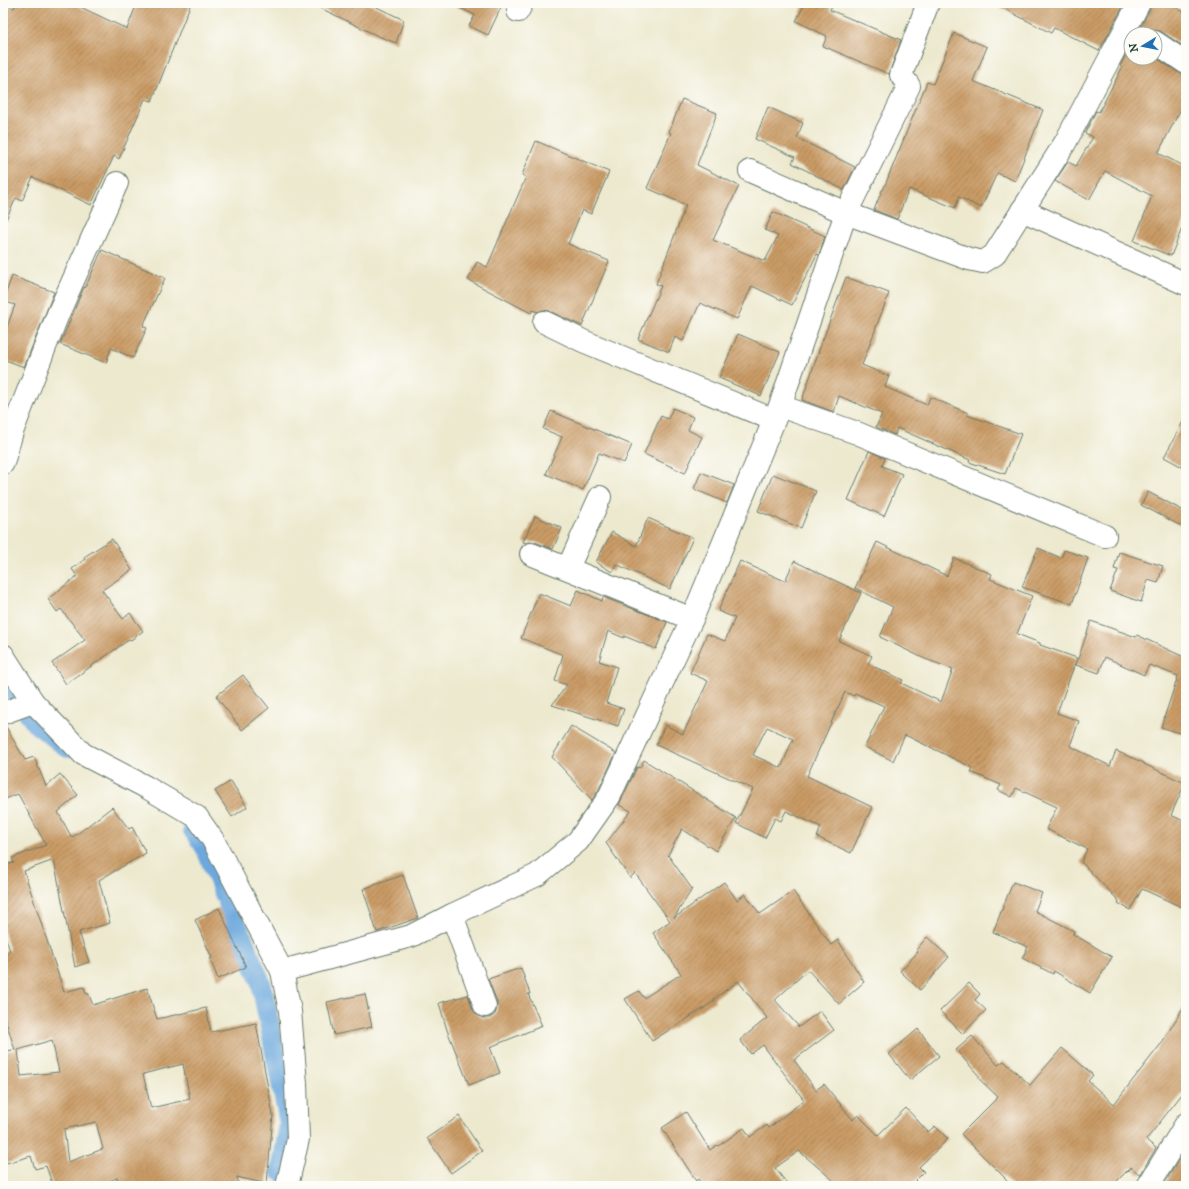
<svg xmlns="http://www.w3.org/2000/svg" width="1189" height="1189" font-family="'IM FELL DW Pica',serif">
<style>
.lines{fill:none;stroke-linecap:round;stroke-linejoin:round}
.canal{stroke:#6ca8dd;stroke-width:20}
.building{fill:url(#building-hatch);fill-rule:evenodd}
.minor-casing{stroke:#67796a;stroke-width:24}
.minor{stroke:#fff;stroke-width:22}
</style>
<defs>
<pattern id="building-hatch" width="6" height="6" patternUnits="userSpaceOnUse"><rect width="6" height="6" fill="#ca9b66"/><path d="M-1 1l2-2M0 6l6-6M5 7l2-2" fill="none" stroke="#a38055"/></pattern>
</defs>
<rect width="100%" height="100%" fill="#fdfcf7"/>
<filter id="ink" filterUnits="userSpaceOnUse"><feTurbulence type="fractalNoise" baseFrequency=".025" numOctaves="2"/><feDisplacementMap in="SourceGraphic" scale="8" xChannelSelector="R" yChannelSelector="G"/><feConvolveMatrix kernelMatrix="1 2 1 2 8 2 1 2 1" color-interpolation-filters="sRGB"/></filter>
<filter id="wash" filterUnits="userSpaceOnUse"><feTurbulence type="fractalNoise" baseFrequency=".012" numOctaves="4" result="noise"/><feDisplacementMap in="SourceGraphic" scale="16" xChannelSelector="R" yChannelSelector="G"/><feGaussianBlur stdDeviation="0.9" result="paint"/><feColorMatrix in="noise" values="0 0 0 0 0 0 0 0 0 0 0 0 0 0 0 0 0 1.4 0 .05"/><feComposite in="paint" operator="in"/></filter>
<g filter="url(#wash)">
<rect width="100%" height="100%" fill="#ede9cf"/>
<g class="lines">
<g class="canal">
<polyline points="15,692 35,723 68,748"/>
<polyline points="193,830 205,847 261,983 289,1123 281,1172"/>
</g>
</g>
<g id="blocks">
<g class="building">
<polygon points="3,3 14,8 16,3 72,3 127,29 137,3 191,3 152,101 145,99 119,159 114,156 91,205 33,177 22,201 16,198 3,226"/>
<polygon points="310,3 368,3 404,20 396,43 378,36"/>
<polygon points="449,3 503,3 488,35 469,26 475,15"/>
<polygon points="805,3 833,3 830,10 901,40 889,74 823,46 827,36 796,21"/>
<polygon points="993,3 1125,3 1099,51 1054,28 1051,33"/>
<polygon points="1151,3 1168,3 1186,13 1186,48 1162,32 1156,30 1150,31 1146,34 1137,34 1150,9"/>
<polygon points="954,33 987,47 973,81 1043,110 1015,181 997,173 981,208 959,197 955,208 909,189 897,219 874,210 882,190 883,190 927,82 933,84"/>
<polygon points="1131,45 1131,58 1155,57 1179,73 1186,75 1186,99 1158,153 1186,167 1186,218 1171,256 1134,241 1152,196 1105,171 1089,200 1055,181 1068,162 1076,166 1093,137 1085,133 1096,111 1099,112 1122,68 1120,66"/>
<polygon points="682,99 717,113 697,165 739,186 713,240 765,261 778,236 765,230 773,212 825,236 819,255 817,254 792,305 752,286 737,319 700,303 683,341 675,337 669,352 638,339 661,286 656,284 686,205 647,188 671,133 669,132"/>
<polygon points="768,107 803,123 797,138 855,167 844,190 792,163 795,157 755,139"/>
<polygon points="536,141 609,172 591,214 582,210 568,244 609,261 582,326 549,311 543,310 537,312 533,310 531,313 468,280 477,262 487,267 526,177 522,175"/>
<polygon points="102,250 165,278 143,326 147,328 133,358 111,348 106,363 60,344 84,287 85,288"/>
<polygon points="12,276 54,292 24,367 3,359 3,338 15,305 3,301"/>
<polygon points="846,277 889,293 862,365 889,376 885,387 927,405 930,397 968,413 967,415 1021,434 1005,474 969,462 970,460 897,428 895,435 876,427 882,414 839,396 834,412 802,400 822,342"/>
<polygon points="738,334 780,352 761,396 719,378"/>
<polygon points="673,408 693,417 688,430 702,437 685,473 644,454 661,416 668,419"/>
<polygon points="551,411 632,445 624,463 599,453 583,490 546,474 562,437 543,429"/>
<polygon points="1186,416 1186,469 1164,457"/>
<polygon points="869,451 885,458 882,466 902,474 884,516 848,500"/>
<polygon points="701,472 734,485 727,503 694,489"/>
<polygon points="773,474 816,491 801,528 758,511"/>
<polygon points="1148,492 1186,512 1186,517 1181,526 1141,505"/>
<polygon points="535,516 562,528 553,549 535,542 530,542 526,543 523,542"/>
<polygon points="648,518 693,538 670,589 616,564 612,572 596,562 612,532 636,546"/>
<polygon points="112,539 132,570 102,590 123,619 130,613 143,631 131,640 130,639 66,684 52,663 85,640 61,609 57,612 48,599 77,576 72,569 85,559 84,557"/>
<path d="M877,542L947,576L954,558L992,574L990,579L1032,596L1017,634L1040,643V645L1077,658L1057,713L1079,721L1070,746L1110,766L1116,751L1144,763V764L1185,783L1171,815L1186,822V909L1142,889L1130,910L1118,903L1119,901L1081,862L1087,849L1046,829L1057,807L1016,788L1012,797L998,790L1001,785L971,772L973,768L905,735L893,761L865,747L884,706L855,693L854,696L845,692L807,776L872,807L851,853L817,837L821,827L786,811L781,821L775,818L765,838L736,823L753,789L656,745L665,725L683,734L708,681L690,673L707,634L725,641L735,618L718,611L740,561L785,581L794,561L861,593L839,641L872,656L868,664L903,680L901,683L941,702L953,669L925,659L880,637L893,607L855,588ZM767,727L793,739L781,768L753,755Z"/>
<polygon points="1038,548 1061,558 1064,550 1088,558 1072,604 1022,587"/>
<polygon points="1119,552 1163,566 1158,583 1148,580 1141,602 1110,591 1118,570 1114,569"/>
<polygon points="578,590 602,601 603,597 667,622 656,649 624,636 624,638 608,631 599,661 617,667 606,703 624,709 618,726 552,705 567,685 555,681 563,655 521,638 539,593 571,606"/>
<polygon points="1091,621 1136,637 1137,635 1186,658 1186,735 1161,727 1178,676 1149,665 1144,675 1105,657 1099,673 1076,665"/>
<polygon points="243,675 269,708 242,730 216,696"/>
<path d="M3,725H5L25,760L34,757L46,786L60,774L78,795L58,812L72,838L112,807L129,829L132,827L146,853L99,880L110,923L79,932L89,962L75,967L54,860L24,871L64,992L84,987L86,994L88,993L93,1005L147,988L157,1019L206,1008L211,1032L256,1023L273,1115L267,1184L237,1177L239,1186H119L117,1178L94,1186H53L46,1166L35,1169L31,1156L3,1164V1051L15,1050L3,1012V952L10,951L3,929V865L14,863L12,858L46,845L18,794L3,800ZM52,1040L59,1072L21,1076L18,1050ZM183,1064L190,1099L151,1108L143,1074ZM96,1122L103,1149L68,1162L64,1129Z"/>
<polygon points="571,726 616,753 598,791 592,800 552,757"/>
<polygon points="644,760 736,818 716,851 682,829 668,855 692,889 674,918 724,882 737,900 745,894 760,914 793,891 831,945 838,940 864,982 839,1004 808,970 775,1000 799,1027 820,1011 834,1030 794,1060 816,1090 824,1084 853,1120 858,1115 878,1135 906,1108 928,1132 935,1126 948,1139 919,1167 924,1172 910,1186 840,1186 799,1151 775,1168 789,1186 703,1186 698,1179 696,1181 662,1128 686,1112 710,1150 717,1145 718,1146 744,1128 750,1137 767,1125 769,1128 804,1100 763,1045 751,1054 740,1040 767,1018 738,981 714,999 715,1001 652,1041 625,999 639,991 644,998 681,974 653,933 670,921 635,873 630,878 606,843 631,811 619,805 637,767 640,768"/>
<polygon points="231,781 247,807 232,817 215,791"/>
<polygon points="403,875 418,918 377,932 363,889"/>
<polygon points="1013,882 1042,893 1035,911 1074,931 1073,934 1112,957 1090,993 1054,971 1053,974 1022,958 1028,947 993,932"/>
<polygon points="219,908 246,967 218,979 210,959 212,958 195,920"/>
<polygon points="927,937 949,957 934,974 935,974 920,990 900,971 918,952 916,950"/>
<polygon points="521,968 530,994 528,994 542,1026 490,1047 500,1073 469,1085 447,1030 439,1003 468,995 473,1010 477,1015 483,1018 490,1018 495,1014 497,1008 497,1002 488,979"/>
<polygon points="969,983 980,994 975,1000 986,1010 963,1034 940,1011"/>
<polygon points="365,994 372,1027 334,1035 327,1002"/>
<polygon points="1186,1003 1186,1089 1146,1140 1156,1148 1140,1175 1131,1167 1112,1186 1013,1186 961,1134 998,1097 978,1078 980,1077 956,1050 972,1036 998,1065 1004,1061 1030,1085 1062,1048 1093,1075 1088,1081 1114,1104 1161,1044"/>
<polygon points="918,1029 939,1056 910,1080 889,1054"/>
<polygon points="459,1116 482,1151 451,1173 427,1138"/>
<polygon points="1186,1148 1186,1186 1163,1186"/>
</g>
</g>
</g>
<g filter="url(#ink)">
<use href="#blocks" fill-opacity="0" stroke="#67796a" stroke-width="1"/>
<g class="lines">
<g class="minor-casing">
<g id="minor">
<polyline points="518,11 522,3"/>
<polyline points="1155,42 1186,63"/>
<polyline points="750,171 846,213 969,259 983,262 994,255 1065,143 1139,3"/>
<polyline points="1022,210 1186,284"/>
<polyline points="544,322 583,341 774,420"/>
<polyline points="780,406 857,433 1105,536"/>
<polyline points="3,463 12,432 58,314 117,183"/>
<polyline points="531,554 692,619"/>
<polyline points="568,568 600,497"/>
<polyline points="3,655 33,702 83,754 146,787 197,817 213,840 282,971 290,1011 296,1084 298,1139 287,1186"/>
<polyline points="3,713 33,702"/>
<polyline points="452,915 485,1006"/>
<polyline points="282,971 411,936 452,915 537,875 578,841 609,797 692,619 780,406 846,213 909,86 901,75 928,3"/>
<polyline points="1148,1186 1186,1124"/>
</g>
</g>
<use href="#minor" class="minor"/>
</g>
</g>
<rect width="1189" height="1189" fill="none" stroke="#fdfcf7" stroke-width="16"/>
<g transform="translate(1143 46) rotate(260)"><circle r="19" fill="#fdfcf7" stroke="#a4b0a9"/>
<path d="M0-3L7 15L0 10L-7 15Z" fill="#1f6fb2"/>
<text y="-6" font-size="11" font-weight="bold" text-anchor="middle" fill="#1f3d34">N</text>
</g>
</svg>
